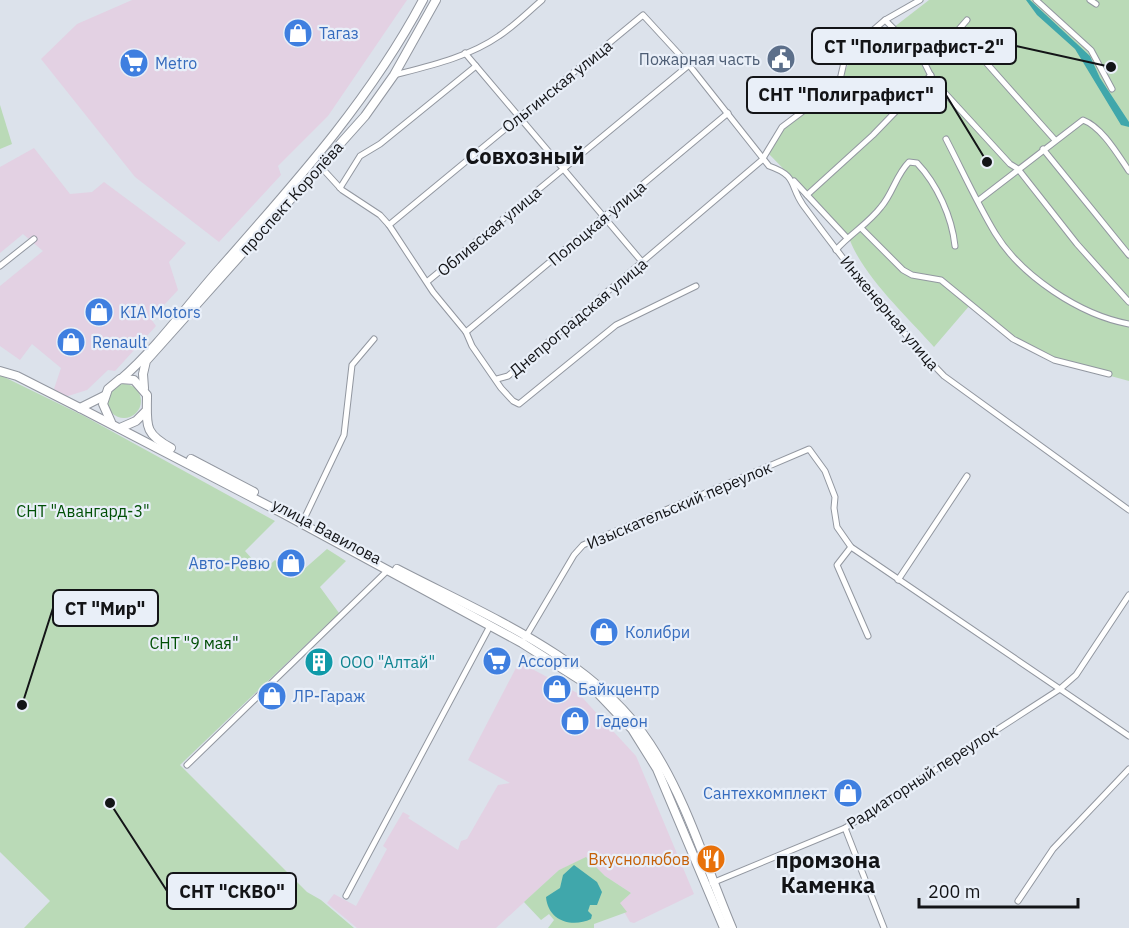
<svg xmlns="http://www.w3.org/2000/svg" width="1129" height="928" font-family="'IBM Plex Sans',sans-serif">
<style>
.commercial{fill:#e3d1e3}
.green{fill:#badab7}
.water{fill:#40a7ab}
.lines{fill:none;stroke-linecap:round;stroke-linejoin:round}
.minor-casing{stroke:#9297a0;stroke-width:7}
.primary-casing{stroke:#9297a0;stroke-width:10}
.minor{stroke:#fff;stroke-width:5}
.primary{stroke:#fff;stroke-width:8}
.labels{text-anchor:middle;stroke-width:4.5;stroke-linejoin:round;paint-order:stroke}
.shop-label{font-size:16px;fill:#366cbe;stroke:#e9eff8;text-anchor:start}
.service-label{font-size:16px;fill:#4e5e75;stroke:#e9eff8;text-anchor:end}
.street-label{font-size:16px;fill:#131417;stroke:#e9eff8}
.park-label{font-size:16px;fill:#004f05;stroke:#e9eff8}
.culture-label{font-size:16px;fill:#0d838f;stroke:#e9eff8;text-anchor:start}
.food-label{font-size:16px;fill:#c56008;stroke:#e9eff8;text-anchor:end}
.district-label{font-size:22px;font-weight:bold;fill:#131417;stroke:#e9eff8}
.leader{fill:none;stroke:#131417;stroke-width:2}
.callout-dot{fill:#131417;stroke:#e9eff8;stroke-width:2}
.callout{fill:#e9eff8;stroke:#131417;stroke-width:2}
.callout-label{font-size:18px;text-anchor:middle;font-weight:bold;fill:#131417}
</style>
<rect width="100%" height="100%" fill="#dce2eb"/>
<g class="commercial">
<polygon points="132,0 407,0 328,116 278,166 281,175 219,242 135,177 41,59 77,24"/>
<polygon points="34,148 70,194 92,192 104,182 186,243 169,262 178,290 151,319 156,326 115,371 108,370 87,390 65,397 54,389 61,368 32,344 20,360 0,346 0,286 43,251 23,234 0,253 0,167"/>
<polygon points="519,662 579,694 636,756 694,894 634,923 630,922 619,903 631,893 605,876 585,858 559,870 496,928 357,928 327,903 334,894 356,906 387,849 383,846 403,812 410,816 408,818 458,850 461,841 467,839 498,785 510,783 468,760"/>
</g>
<g class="green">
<path d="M929,0H1129V381L1052,360L1023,346L970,305L934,347C907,316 861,275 848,235L768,153L784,128L839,84L849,62Z"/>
<polygon points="0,105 12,144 0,149"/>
<polygon points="0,375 84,416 275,521 245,551 263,571 275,560 294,578 327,549 346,561 320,587 339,613 180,765 307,892 321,900 354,928 24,928 50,901 0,852"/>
<circle cx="124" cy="401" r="17"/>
<polygon points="586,857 605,876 631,893 620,903 627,912 594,924 594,928 548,928 554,920 549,914 541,920 524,902 559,870"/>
</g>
<g class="water">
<polygon points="1026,0 1030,0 1090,56 1100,78 1129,122 1129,127 1121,125 1075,49 1037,15"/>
<path d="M574,865L597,882L602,892L597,905H590L588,911L592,915L591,919C572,928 548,921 546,897L560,888L563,875Z"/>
</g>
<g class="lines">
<g class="minor-casing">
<g id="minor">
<polyline points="1036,0 1091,50 1112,89"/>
<polyline points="1090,0 1096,4"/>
<polyline points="885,20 921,56 933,80 1010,164 1018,169 1077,244 1129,302"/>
<polyline points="974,49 1055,140"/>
<polyline points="465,53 643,263"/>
<polyline points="925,61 938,53 967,20"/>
<path d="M394,75C429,66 469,57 499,36C514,26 528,12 542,0"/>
<path d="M946,139C962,170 977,203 995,233C1021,276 1080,315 1129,324"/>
<polyline points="1043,149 1129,255"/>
<polyline points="320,166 342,190 380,215 389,225 433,292 466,332 472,346 501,388 513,401 519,404 616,325 696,286"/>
<polyline points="794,181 847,238"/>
<polyline points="340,188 360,156 380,144 476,66"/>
<polyline points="807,195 873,135 931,75"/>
<path d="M979,200L1083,120C1102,127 1118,155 1129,171"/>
<path d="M389,225L643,15L689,65L769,166C798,176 789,185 803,205C847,265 893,324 944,376L1129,510"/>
<polyline points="862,229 903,270 912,275 941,280 1013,339 1054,360 1109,374"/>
<path d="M836,250C850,234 868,224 881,207C893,193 896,175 909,162L917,163C937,184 952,217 955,246"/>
<polyline points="0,266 34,239"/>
<polyline points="428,281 689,65"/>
<polyline points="466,332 728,113"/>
<polyline points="497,379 508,376 762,160 782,127 839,84 845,58 856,45 885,20 920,0"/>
<polyline points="304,519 344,435 352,365 374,339"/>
<polyline points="851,547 837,565 868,636"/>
<polyline points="898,580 967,476"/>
<polyline points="525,638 574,555 583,545 809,449 825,471 835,497 834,508 837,527 851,547 1129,736"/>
<polyline points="187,765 388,570"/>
<polyline points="845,828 884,928"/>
<polyline points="712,883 845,828 1060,689 1076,675 1129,595"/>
<polyline points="346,896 490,626"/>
<polyline points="1018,901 1053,849 1129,769"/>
</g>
</g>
<g class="primary-casing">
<g id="primary">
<polyline points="0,371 17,376 80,408 284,514 522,643 593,688 632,729 657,769 724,928"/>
<path d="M121,379C158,347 188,304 221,267C295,183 370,100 423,0"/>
<polyline points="144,388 143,374 146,361 365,116 394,75 436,0"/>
<polyline points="80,408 104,396"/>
<path d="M111,422L103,404L108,389L120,379L134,380L147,395C147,425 143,433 171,448"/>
<polyline points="120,428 136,421 145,412"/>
<polyline points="191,459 254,492"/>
<path d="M397,569C485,615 594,658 650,744C687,800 706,867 732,928"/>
</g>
</g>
<use href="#minor" class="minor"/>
<use href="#primary" class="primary"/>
</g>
<defs>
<g id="shop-disc" transform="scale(1.5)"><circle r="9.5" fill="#3f7fe0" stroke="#e9eff8"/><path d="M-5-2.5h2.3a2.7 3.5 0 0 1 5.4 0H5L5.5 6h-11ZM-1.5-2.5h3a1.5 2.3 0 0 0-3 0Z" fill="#fff"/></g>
<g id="civic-disc" transform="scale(1.5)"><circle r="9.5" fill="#5c6f8a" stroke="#e9eff8"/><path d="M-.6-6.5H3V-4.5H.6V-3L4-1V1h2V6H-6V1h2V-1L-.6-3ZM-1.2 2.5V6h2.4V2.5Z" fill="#fff"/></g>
<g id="supermarket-disc" transform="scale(1.5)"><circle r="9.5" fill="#3f7fe0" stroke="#e9eff8"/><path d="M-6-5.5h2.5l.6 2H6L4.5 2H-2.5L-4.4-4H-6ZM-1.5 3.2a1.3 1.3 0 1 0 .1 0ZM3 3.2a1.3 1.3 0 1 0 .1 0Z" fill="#fff"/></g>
<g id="building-disc" transform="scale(1.5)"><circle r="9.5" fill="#0f9aa8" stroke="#e9eff8"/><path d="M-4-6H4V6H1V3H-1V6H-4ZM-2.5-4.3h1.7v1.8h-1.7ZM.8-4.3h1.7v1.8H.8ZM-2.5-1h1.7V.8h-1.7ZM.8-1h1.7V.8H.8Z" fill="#fff"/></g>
<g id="restaurant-disc" transform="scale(1.5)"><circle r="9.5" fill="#e8710a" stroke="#e9eff8"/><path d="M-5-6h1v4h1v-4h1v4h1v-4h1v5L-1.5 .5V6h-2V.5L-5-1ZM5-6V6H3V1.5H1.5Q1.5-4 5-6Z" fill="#fff"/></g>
</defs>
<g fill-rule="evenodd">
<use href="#shop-disc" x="298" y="33"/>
<use href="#civic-disc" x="781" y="59"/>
<use href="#supermarket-disc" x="134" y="63"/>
<use href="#shop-disc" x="99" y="312"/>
<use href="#shop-disc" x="71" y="342"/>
<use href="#shop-disc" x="291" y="563"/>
<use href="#shop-disc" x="604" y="632"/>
<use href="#supermarket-disc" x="497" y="661"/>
<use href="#building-disc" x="319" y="662"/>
<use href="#shop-disc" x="557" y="689"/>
<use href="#shop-disc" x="272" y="696"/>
<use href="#shop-disc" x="575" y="721"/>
<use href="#shop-disc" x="848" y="793"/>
<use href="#restaurant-disc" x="711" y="859"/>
</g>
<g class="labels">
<g class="shop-label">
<text x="319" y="39">Тагаз</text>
<text x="155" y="69">Metro</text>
<text x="120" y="318">KIA Motors</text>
<text x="92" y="348">Renault</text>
<text x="270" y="569" text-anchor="end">Авто-Ревю</text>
<text x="625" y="638">Колибри</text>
<text x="518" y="667">Ассорти</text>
<text x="578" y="695">Байкцентр</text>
<text x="293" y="702">ЛР-Гараж</text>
<text x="596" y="727">Гедеон</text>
<text x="827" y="799" text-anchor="end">Сантехкомплект</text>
</g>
<g class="service-label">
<text x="760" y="65">Пожарная часть</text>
</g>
<g class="street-label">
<text transform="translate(557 86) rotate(-39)" y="6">Ольгинская улица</text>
<text transform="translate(291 198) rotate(-48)" y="6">проспект Королёва</text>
<text transform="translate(597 223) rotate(-40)" y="6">Полоцкая улица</text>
<text transform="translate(489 231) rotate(-40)" y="6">Обливская улица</text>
<text transform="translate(890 313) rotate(50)" y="6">Инженерная улица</text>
<text transform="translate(578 317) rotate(-40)" y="6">Днепроградская улица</text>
<text transform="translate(679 505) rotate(-23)" y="6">Изыскательский переулок</text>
<text transform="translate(327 531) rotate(28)" y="6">улица Вавилова</text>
<text transform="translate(922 777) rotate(-33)" y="6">Радиаторный переулок</text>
</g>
<g class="park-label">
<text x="83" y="517">СНТ "Авангард-3"</text>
<text x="194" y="649">СНТ "9 мая"</text>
</g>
<g class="culture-label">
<text x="340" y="668">ООО "Алтай"</text>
</g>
<g class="food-label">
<text x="690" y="865">Вкуснолюбов</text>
</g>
<g class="district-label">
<text x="525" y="164">Совхозный</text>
<text x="828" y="868">промзона<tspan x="828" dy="25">Каменка</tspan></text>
</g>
</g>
<path class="leader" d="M1111 67L1016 46M987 162L946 95M22 705L53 608M110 803L167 891"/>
<g class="callout-dot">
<circle cx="1111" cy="67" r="6"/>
<circle cx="987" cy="162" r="6"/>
<circle cx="22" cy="705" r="6"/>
<circle cx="110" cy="803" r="6"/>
</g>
<g class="callout">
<rect x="812" y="28" width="204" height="36" rx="6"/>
<rect x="747" y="77" width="199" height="36" rx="6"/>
<rect x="53" y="590" width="105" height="36" rx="6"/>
<rect x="167" y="873" width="129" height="36" rx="6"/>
</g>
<g class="callout-label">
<text x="914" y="53">СТ "Полиграфист-2"</text>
<text x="846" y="101">СНТ "Полиграфист"</text>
<text x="105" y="615">СТ "Мир"</text>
<text x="232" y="898">СНТ "СКВО"</text>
</g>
<path d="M919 898v9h159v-9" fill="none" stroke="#131417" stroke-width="3"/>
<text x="928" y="898" font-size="18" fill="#131417" stroke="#e9eff8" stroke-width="4.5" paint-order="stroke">200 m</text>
</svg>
